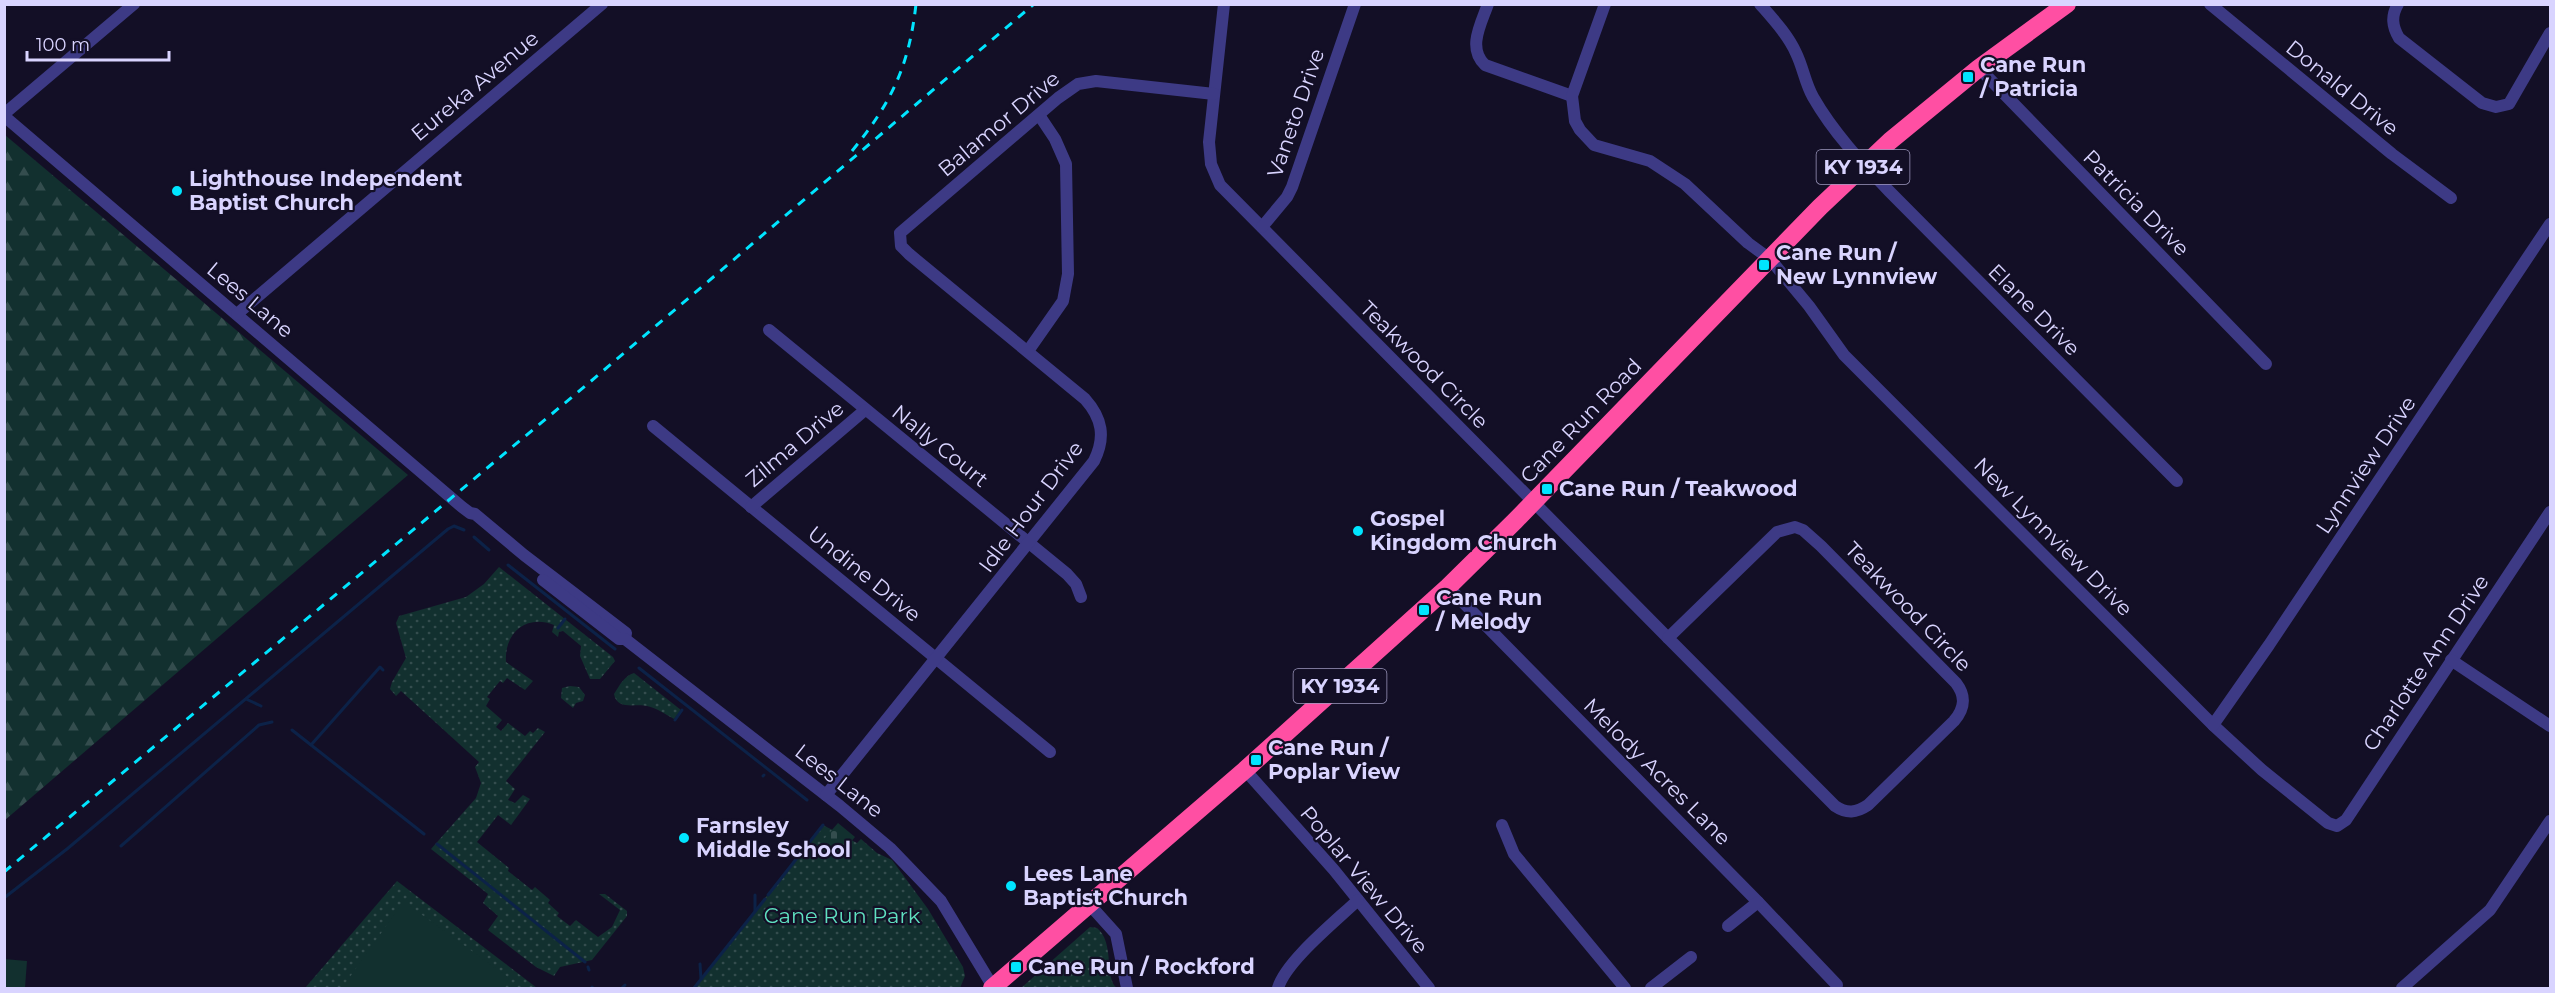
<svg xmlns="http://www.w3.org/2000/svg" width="2555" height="993" font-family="Montserrat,sans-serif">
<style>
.grass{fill:url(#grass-dots)}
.forest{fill:url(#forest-firs)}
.cemetery{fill:url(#cemetery-stones)}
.pitch{fill:#12302f}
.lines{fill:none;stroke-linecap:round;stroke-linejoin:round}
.stream{stroke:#0c2248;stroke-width:3}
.minor{stroke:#3d3a85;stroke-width:12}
.highway{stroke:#ff4fa3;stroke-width:18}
.rail{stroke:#00e5ff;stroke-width:3;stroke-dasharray:9 8;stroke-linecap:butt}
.poi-dot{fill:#00e5ff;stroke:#130f26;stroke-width:2}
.labels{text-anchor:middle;stroke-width:4.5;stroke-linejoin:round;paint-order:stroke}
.shield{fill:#130f26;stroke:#9e99be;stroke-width:1.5}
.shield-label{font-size:20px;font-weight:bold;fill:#d9d4ff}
.poi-label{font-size:21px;font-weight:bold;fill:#d9d4ff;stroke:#130f26;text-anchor:start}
.street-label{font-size:21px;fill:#d9d4ff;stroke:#130f26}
.park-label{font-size:21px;fill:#5fe0c0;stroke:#130f26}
</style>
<defs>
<pattern id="grass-dots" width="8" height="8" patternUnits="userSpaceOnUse" patternTransform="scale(1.5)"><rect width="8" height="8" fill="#12302f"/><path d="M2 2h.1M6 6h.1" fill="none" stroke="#344d4e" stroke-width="1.8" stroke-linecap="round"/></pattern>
<pattern id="forest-firs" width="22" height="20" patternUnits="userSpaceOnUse" patternTransform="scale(1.5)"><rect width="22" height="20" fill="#12302f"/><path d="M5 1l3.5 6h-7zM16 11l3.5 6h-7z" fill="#344d4e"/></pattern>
<pattern id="cemetery-stones" width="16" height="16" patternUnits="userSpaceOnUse" patternTransform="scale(1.5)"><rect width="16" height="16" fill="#12302f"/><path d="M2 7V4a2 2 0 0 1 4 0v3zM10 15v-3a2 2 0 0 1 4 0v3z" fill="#344d4e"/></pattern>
</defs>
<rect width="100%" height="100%" fill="#130f26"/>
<g class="grass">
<path d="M499,567L613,657L615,661L600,679H590L580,656L581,646L563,631L559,632L558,637L552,632L554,625C527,614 504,632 506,662L533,681L525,690L507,678L503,683L500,681L487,697L490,699L486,706L502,720L496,727L501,731L508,723L525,736L530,731L533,733L538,728L545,732L506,781L515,789L508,800L515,803L523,795L530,799L511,825L498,815L477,842L509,868L508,871L532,890L535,887L550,900L548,903L559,913L557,916L570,926L576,920L598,937L612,927L620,910L599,894H605L627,911V916L592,960L560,967L554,976L536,967L488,930L498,916L483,903L488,894L431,849L476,798L481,783L475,767L479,762L401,691L396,696L390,689L392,682L406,658L396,623L399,616L466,597L484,584Z"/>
<path d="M634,673L681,710L674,719C665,714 657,708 647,706C636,703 617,711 614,694C619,686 625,675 634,673Z"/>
<polygon points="570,686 579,687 585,695 583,701 576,703 573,708 561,698 562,688"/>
<polygon points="823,825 857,843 861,839 877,853 892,860 928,909 963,967 965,976 960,988 694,988"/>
<polygon points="397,881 537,988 305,988"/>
<path d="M1090,927L1097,928C1115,942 1104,979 1117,988H1021Z"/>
</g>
<polygon class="forest" points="5,135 408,475 5,820 4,820"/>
<polygon class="cemetery" points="838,823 855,837 841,853 824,839"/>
<g class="pitch">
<polygon points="407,904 509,978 504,988 342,988 399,908"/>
<polygon points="4,959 27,961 25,988 5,988"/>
</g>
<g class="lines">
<g class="stream">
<polyline points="474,537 489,550"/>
<polyline points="508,565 615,649"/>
<polyline points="558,628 565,619"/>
<polyline points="639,668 807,800"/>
<polyline points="246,699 261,706"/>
<polyline points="675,720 682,710"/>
<polyline points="292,730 424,834"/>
<polyline points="311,745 380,667 383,670"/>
<polyline points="763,776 764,775"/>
<polyline points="437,844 585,962"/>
<polyline points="121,846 259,725 272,722"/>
<polyline points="755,895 755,911"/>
<polyline points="768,895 823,825"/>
<polyline points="4,898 67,849 448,529 454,526 464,530"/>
<polyline points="700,964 701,979"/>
<polyline points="588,967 589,970"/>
<polyline points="592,987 593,988"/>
<polyline points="622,988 625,985"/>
<polyline points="694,988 765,899"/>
</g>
<g class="minor">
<polyline points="1224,4 1209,142 1211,164 1220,185 1668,638"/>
<path d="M1488,4C1481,24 1467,48 1485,65L1572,96"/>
<polyline points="1605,4 1572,96 1575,121 1580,130 1594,145 1650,161 1685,184 1748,243 1770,259 1809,306 1844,355 2213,725 2262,770 2328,823 2337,826 2346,820 2550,512"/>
<path d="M1760,4C1773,19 1788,35 1796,53C1803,67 1805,83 1813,97C1833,132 1861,162 1889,191L2177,481"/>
<polyline points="2210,4 2392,154 2451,198"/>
<path d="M2398,4C2391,16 2392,26 2399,38L2482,103L2496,107L2509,104L2550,33"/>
<polyline points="1979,68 2266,364"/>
<polyline points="4,114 134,4"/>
<polyline points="4,116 462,507 470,513 475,514 524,555 626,633 625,639"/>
<polyline points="1262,227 1287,197 1292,187 1355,4"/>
<polyline points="237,314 602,4"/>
<polyline points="769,330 1067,574 1076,584 1081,597"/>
<polyline points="1028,351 1063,301 1068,274 1066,164 1055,139 1039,115"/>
<polyline points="653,426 1050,752"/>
<polyline points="751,507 865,410"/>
<path d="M1795,527L1803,530L1821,546L1956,683C1966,696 1965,708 1954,721L1868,805C1856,813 1847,814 1835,806L1668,638L1777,532Z"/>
<polyline points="543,580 619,639 625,639 840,806 890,848 941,901 993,987"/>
<polyline points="1448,587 1758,902 1837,985"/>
<polyline points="2451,660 2550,726"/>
<polyline points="2213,725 2269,645 2550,224"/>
<polyline points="1245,770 1334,870 1429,988"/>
<path d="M826,795L1094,461C1106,437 1102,418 1085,399L909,254L901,246L900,233L1058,98L1078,84L1096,81L1214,94"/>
<polyline points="1502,825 1514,854 1625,988"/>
<polyline points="1089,904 1116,934 1127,988"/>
<polyline points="1728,926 1758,902"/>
<path d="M1278,988C1286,961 1336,921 1358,900"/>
<polyline points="1651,988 1691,957"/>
<polyline points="2402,988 2490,910 2550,821"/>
</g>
<polyline class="highway" points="992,988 1245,770 1448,587 1515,521 1820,207 1890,141 1979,68 2067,4"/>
<g class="rail">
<path d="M852,151C891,103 909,67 916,4"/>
<polyline points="4,872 590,382 1034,4"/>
</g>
</g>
<g class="poi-dot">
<rect x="1962" y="71" width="12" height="12" rx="3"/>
<circle cx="177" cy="191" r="6"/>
<rect x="1758" y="259" width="12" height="12" rx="3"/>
<rect x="1541" y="483" width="12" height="12" rx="3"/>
<circle cx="1358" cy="531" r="6"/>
<rect x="1418" y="604" width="12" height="12" rx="3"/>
<rect x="1250" y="754" width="12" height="12" rx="3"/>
<circle cx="684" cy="838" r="6"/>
<circle cx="1011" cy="886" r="6"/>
<rect x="1010" y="961" width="12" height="12" rx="3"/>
</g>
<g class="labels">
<g class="shield">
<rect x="1816.5" y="150" width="93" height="34" rx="4.5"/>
<rect x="1293.5" y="669" width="93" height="34" rx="4.5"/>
</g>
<g class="shield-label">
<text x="1863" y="174">KY 1934</text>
<text x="1340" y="693">KY 1934</text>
</g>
<g class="poi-label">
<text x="1980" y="72">Cane Run<tspan x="1980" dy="24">/ Patricia</tspan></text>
<text x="189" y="186">Lighthouse Independent<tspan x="189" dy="24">Baptist Church</tspan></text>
<text x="1776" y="260">Cane Run /<tspan x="1776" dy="24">New Lynnview</tspan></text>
<text x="1559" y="496">Cane Run / Teakwood</text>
<text x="1370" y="526">Gospel<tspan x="1370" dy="24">Kingdom Church</tspan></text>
<text x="1436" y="605">Cane Run<tspan x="1436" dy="24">/ Melody</tspan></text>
<text x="1268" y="755">Cane Run /<tspan x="1268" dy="24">Poplar View</tspan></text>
<text x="696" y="833">Farnsley<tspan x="696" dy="24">Middle School</tspan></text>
<text x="1023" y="881">Lees Lane<tspan x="1023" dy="24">Baptist Church</tspan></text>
<text x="1028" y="974">Cane Run / Rockford</text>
</g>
<g class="street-label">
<text transform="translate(475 86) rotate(-40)" y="7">Eureka Avenue</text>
<text transform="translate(2342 88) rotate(39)" y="7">Donald Drive</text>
<text transform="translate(1296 113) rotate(-71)" y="7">Vaneto Drive</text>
<text transform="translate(999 124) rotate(-40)" y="7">Balamor Drive</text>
<text transform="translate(2136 203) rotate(45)" y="7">Patricia Drive</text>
<text transform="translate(250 300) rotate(40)" y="7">Lees Lane</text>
<text transform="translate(2034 310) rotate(45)" y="7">Elane Drive</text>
<text transform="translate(1424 365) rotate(45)" y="7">Teakwood Circle</text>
<text transform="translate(1581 421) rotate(-46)" y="7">Cane Run Road</text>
<text transform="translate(795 444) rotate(-40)" y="7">Zilma Drive</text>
<text transform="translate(940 446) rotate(39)" y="7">Nally Court</text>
<text transform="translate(2366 465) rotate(-56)" y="7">Lynnview Drive</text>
<text transform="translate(1031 507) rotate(-53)" y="7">Idle Hour Drive</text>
<text transform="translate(2053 537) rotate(45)" y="7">New Lynnview Drive</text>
<text transform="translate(864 574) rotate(39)" y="7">Undine Drive</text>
<text transform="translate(1908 607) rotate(46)" y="7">Teakwood Circle</text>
<text transform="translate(2426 663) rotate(-56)" y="7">Charlotte Ann Drive</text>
<text transform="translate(1657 772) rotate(45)" y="7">Melody Acres Lane</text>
<text transform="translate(839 781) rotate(38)" y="7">Lees Lane</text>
<text transform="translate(1364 880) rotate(50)" y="7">Poplar View Drive</text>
</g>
<g class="park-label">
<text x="842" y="923">Cane Run Park</text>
</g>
</g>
<rect width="2555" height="993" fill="none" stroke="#d9d4ff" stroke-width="12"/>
<path d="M27 51v9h142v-9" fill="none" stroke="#d9d4ff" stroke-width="3"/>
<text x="36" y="51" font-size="18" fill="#d9d4ff" stroke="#130f26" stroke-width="4.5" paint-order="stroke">100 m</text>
</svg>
